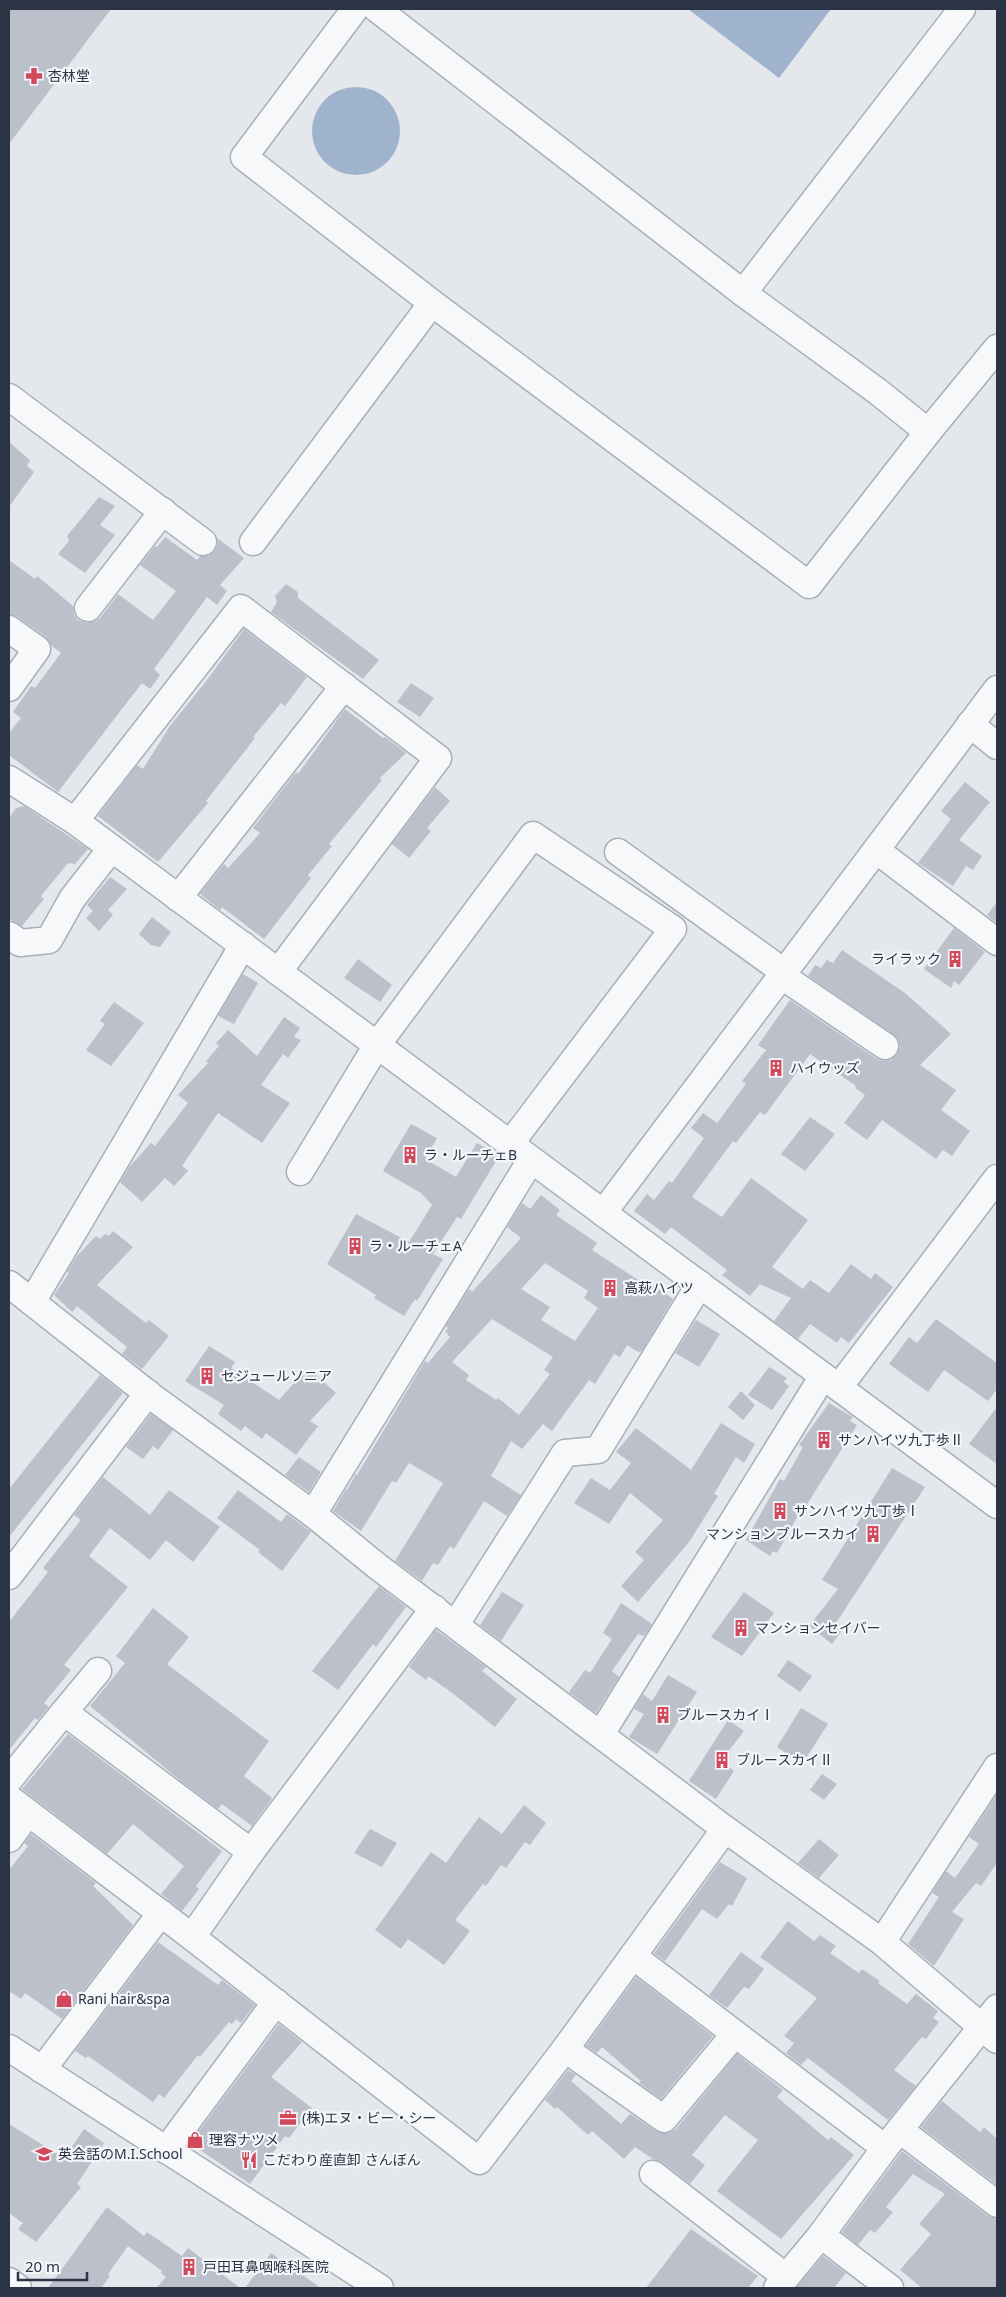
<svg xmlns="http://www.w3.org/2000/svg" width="1006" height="2297" font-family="'Noto Sans','Noto Sans JP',sans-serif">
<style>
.water{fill:#9fb4cc}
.building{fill:#bbc0ca;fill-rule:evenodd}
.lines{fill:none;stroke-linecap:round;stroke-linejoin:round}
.minor-casing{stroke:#a9aeb7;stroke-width:29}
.minor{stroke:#f7f8fa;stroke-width:26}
.labels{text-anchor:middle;stroke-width:4.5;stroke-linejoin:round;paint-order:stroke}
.poi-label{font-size:14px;fill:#2b3445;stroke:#f4f6f9;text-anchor:start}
</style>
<rect width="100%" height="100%" fill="#e4e7ec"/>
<g class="water">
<polygon points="688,9 831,9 779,78"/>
<circle cx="356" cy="131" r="44"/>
</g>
<g class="building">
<polygon points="9,9 111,9 9,144"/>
<polygon points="9,442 30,460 27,466 34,472 9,507"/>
<polygon points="99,497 115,506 100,525 115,535 85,573 58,554 69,541 67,536"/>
<polygon points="165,537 197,560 200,556 208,556 215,551 218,544 217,538 244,558 220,585 227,591 217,605 207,597 154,669 160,675 150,689 142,683 58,792 9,755 9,733 21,718 13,712 31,686 35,688 61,653 51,645 46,637 18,617 9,614 9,560 35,579 37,576 73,606 74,614 78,620 86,623 93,622 100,618 118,594 153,620 176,591 140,565 155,546 157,547"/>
<polygon points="286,584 298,592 298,598 379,660 363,679 271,612 277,602 275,596"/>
<polygon points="244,629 307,677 285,706 281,703 253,737 255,738 206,801 208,803 158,862 98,816 137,765 143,769 170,726 207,680"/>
<polygon points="411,683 434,698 420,717 397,702"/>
<polygon points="345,709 383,738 385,737 406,753 380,778 382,780 329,844 332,846 308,875 311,878 264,939 222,907 220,910 200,894 224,864 228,868 260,833 253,828 296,772 298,774"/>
<polygon points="965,782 990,802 959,840 982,856 973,870 966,866 953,886 918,863 951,819 941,811"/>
<polygon points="435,787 450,801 427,828 431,831 409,858 392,844"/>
<polygon points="24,806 88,849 75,864 68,863 41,896 44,899 22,926 9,919 9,818 16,808"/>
<polygon points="110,877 127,889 108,910 113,915 99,931 86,918 93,911 87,905"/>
<polygon points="997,902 997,923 987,915"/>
<polygon points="152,917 171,932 160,947 151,945 139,934"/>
<polygon points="954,928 985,952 959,985 954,981 951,988 924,969"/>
<polygon points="842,950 905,993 951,1034 920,1065 956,1090 941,1110 970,1131 952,1156 943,1150 936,1159 882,1120 867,1140 844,1123 865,1095 855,1088 856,1086 810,1054 765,1115 760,1112 736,1143 733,1141 692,1197 722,1217 751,1178 808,1220 772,1267 803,1289 810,1280 829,1293 851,1264 871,1279 875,1273 893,1287 849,1343 841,1337 837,1343 810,1324 798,1339 774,1321 791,1298 760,1284 750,1296 722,1275 727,1270 671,1227 665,1234 634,1211 647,1194 654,1200 669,1181 672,1183 704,1138 691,1128 703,1113 717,1123 746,1084 742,1081 766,1050 758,1045 790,1000 877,1059 884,1061 891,1060 897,1055 900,1047 898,1039 893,1034 808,976 815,965 821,968 827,960 833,963"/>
<polygon points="358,959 392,985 380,1002 344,978"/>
<polygon points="243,974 258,983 234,1024 218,1016"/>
<polygon points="114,1002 144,1023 111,1066 86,1050 105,1024 100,1021"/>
<polygon points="284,1017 300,1028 294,1037 301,1040 288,1058 283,1054 261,1085 290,1103 262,1143 218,1113 182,1166 188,1171 174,1186 165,1178 142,1202 120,1182 130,1166 151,1143 155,1146 188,1103 178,1095 208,1063 206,1061 219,1046 216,1043 228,1030 257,1056"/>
<polygon points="810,1117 835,1134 805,1171 781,1154"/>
<polygon points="411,1124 437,1138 425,1159 456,1177 477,1143 499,1156 461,1219 457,1217 433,1254 443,1259 417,1301 415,1299 404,1316 374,1298 376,1295 327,1264 356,1214 409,1242 432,1205 421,1193 383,1171"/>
<path d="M541,1195L560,1210L556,1215L597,1243L592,1250L649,1287L651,1284L673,1299L642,1351L638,1352L627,1345L620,1357L614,1354L595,1384L589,1380L552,1431L543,1424L522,1449L511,1441L491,1476L521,1495L507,1516L484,1501L454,1549L450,1546L438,1565L433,1563L422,1581L395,1561L443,1483L409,1463L396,1483L392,1481L361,1531L333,1511L346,1489L347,1490L356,1474L357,1475L425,1361L428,1363L450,1337L445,1331L448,1328L446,1326L467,1292L470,1289L472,1292L521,1238L507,1227L522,1203L530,1209ZM545,1263L588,1291L584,1298L598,1308L575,1341L541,1320L550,1307L521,1289ZM492,1319L553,1357L544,1370L550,1374L519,1415L498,1398L496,1400L466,1380L469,1375L452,1362Z"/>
<polygon points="113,1231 133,1247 97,1285 146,1323 149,1320 169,1336 142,1369 122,1354 127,1347 77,1306 72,1312 54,1295 69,1273 67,1272 76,1257 96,1236 100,1239 105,1234 109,1236"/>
<polygon points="936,1319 997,1363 997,1389 988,1401 944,1370 928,1392 889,1364 909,1337 917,1343"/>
<polygon points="696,1320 720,1334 699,1367 675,1353"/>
<polygon points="209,1346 235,1362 231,1368 279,1400 302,1374 306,1377 312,1371 336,1393 310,1421 318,1426 296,1455 266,1433 262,1439 245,1426 241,1431 218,1414 224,1405 185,1381"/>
<polygon points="769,1367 787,1378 784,1382 789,1386 772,1410 748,1395"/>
<polygon points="100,1375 123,1393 9,1537 9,1489"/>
<polygon points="741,1391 755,1405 743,1420 728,1407"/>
<polygon points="829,1403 853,1417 850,1421 857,1425 802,1512 800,1512 777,1553 773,1551 770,1556 746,1540 780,1479 784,1481 803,1447 799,1445"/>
<polygon points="997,1407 997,1464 969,1444"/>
<polygon points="151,1414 173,1430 158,1450 153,1446 143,1459 126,1447"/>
<polygon points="721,1423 755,1444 744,1463 736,1457 714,1494 718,1496 689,1542 638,1602 621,1586 644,1560 635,1552 663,1520 630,1493 609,1524 574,1503 591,1478 610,1490 631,1463 616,1452 636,1428 691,1470"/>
<polygon points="299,1457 321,1472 309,1492 285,1475"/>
<polygon points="892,1468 925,1487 836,1623 843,1629 832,1644 809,1626 838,1589 822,1580"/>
<polygon points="103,1477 150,1515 169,1490 220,1527 193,1562 166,1540 150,1560 110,1528 89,1556 128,1587 64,1665 71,1670 44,1703 49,1707 38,1720 35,1718 9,1750 9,1622 48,1572 43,1568 81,1520 74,1515"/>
<polygon points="238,1490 281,1522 287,1514 311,1532 282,1571 258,1552 260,1550 217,1518"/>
<polygon points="379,1586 406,1607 376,1647 373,1644 338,1690 312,1671"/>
<polygon points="502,1592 524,1605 501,1641 480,1625"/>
<polygon points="744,1592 774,1613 742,1656 711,1637"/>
<polygon points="621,1603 652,1624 644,1636 638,1634 612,1671 619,1677 596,1713 569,1692 585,1670 590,1673 612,1639 603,1633"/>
<polygon points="153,1608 189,1637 167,1664 269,1741 244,1776 272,1798 252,1826 222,1804 218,1809 181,1781 90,1706 125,1663 116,1656"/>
<polygon points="436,1630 486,1667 482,1671 517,1699 495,1727 451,1692 428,1676 426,1680 409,1667"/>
<polygon points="788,1660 812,1676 800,1692 777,1676"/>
<polygon points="668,1675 697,1692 657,1754 629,1737 644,1714 634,1709 643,1694 652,1701"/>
<polygon points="801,1708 828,1724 802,1764 777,1747"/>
<polygon points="728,1720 744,1731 721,1761 734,1771 716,1799 689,1781"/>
<polygon points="68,1734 222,1851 196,1886 199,1889 182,1911 161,1894 184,1866 133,1824 107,1854 22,1789"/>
<polygon points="822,1774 837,1784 824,1800 810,1790"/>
<polygon points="997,1794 997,1863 981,1886 976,1883 952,1912 964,1919 934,1966 908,1944 939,1897 932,1893 946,1871 955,1878 979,1844 969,1837"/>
<polygon points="524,1805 546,1823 530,1845 525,1842 506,1868 501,1865 486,1886 483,1884 455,1920 470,1931 444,1965 408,1939 401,1949 375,1930 431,1852 446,1863 479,1817 502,1834"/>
<polygon points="370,1829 397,1843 382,1867 354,1853"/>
<polygon points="31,1834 96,1883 93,1886 133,1925 62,2019 25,1993 21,1999 9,1991 9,1870 28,1846 24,1843"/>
<polygon points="819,1839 839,1855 819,1878 798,1863"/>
<polygon points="720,1862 747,1878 732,1906 729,1904 717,1919 702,1909 665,1961 654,1953"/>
<polygon points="788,1921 814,1941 820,1935 836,1946 830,1953 859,1973 862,1969 880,1981 878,1983 907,2004 916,1994 938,2011 933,2018 939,2022 926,2039 922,2037 894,2070 916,2086 888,2120 808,2058 801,2065 786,2053 794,2043 784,2036 817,1998 760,1957"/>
<polygon points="158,1942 218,1985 222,1980 255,2005 241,2023 236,2019 232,2024 229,2022 200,2057 198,2055 164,2098 159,2094 153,2102 88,2056 86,2058 75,2051"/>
<polygon points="741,1952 764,1969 749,1989 744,1987 727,2008 709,1995"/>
<polygon points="636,1977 713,2036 661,2099 639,2083 641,2081 602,2047 597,2053 586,2046"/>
<polygon points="279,2024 302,2042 271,2077 312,2108 289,2138 285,2136 250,2184 190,2143"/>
<polygon points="737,2054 783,2090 777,2097 828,2140 831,2137 854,2155 781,2239 717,2191 758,2140 725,2115 692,2155 705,2165 690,2184 662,2162 653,2159 635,2147 624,2159 592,2131 588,2135 557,2107 555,2109 545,2100 568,2070 576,2075 571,2081 621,2124 630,2114 656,2131 669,2133 676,2129"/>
<polygon points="942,2101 980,2132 984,2127 997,2139 997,2185 921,2127"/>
<polygon points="9,2124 64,2158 84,2129 104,2143 77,2184 81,2187 36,2242 18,2229 23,2223 9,2213"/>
<polygon points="902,2151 988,2216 997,2219 997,2288 922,2288 900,2270 931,2234 919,2224 945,2194 913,2174 886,2207 893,2212 875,2233 870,2230 858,2245 842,2232"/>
<polygon points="107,2207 144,2236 147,2232 182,2256 188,2248 240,2288 156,2288 166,2277 161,2273 162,2271 128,2246 108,2274 110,2276 101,2288 48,2288"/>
<polygon points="691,2229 758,2276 748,2288 646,2288"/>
<polygon points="271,2253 321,2288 245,2288"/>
<polygon points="823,2256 846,2273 834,2288 796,2288"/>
</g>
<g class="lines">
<g class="minor-casing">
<g id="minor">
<polyline points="355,9 244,157 432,303 809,585 928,432 997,348"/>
<polyline points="377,9 743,293 877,391 928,432"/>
<polyline points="743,293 962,9"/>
<polyline points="9,397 203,542"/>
<polyline points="253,542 432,303"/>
<polyline points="88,608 163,511"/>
<polyline points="9,629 37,649 9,688"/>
<polyline points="970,724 997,746"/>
<polyline points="9,779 75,821 997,1505"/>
<polyline points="75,821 241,608 438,758 278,972"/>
<polyline points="876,850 997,942"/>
<polyline points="618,852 784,972"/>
<polyline points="178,898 344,686"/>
<polyline points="9,935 20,943 49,940 72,899 111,849"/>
<polyline points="782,976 885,1046"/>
<polyline points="300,1172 377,1045 533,835 673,929 510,1144"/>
<polyline points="603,1213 997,689"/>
<polyline points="9,1284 151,1396 313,1514 377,1566 725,1829 882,1942 997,2040"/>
<polyline points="32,1302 243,945"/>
<polyline points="839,1387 997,1178"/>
<polyline points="313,1514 531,1160"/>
<polyline points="9,1576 148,1393"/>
<polyline points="456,1624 565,1453 598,1450 700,1284"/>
<polyline points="64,1712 98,1671"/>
<polyline points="601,1734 823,1376"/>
<polyline points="9,1780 64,1712 251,1852 192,1937"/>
<polyline points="9,1798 192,1937 479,2161 565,2049 725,1829"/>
<polyline points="9,1839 28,1813"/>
<polyline points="251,1852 434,1608"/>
<polyline points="882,1942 997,1767"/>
<polyline points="633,1956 885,2148"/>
<polyline points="9,2048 380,2288"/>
<polyline points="565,2049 664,2119 734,2035"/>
<polyline points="42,2070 161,1913"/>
<polyline points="900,2130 997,2204"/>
<polyline points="166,2150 276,2002"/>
<polyline points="653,2174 786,2277"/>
<polyline points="821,2235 890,2288"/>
<polyline points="9,2281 18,2288"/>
<polyline points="777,2288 821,2235 885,2148 997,2008"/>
</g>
</g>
<use href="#minor" class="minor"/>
</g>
<defs>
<g id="pharmacy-bare" transform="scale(1.35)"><path d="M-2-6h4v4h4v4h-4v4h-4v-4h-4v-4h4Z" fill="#d1495b" stroke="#f4f6f9" stroke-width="2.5" paint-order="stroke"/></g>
<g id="building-bare" transform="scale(1.35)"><path d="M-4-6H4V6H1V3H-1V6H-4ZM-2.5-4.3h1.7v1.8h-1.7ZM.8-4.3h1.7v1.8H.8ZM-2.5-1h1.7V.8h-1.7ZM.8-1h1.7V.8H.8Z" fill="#d1495b" stroke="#f4f6f9" stroke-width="2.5" paint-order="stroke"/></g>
<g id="shop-bare" transform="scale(1.35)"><path d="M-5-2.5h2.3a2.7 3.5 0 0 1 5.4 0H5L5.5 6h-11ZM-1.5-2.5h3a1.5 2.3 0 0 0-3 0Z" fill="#d1495b" stroke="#f4f6f9" stroke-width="2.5" paint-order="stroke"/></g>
<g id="office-bare" transform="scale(1.35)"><path d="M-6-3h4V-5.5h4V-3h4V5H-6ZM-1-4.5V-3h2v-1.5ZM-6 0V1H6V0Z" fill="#d1495b" stroke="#f4f6f9" stroke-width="2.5" paint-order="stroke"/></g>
<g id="school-bare" transform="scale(1.35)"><path d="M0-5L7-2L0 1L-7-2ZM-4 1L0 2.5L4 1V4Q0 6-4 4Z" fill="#d1495b" stroke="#f4f6f9" stroke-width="2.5" paint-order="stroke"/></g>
<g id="restaurant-bare" transform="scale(1.35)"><path d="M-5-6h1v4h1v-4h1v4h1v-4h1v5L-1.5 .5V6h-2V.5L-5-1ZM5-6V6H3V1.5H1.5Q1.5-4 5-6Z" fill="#d1495b" stroke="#f4f6f9" stroke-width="2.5" paint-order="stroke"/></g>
</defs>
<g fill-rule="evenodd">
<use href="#pharmacy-bare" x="34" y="76"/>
<use href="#building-bare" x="955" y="959"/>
<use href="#building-bare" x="776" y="1068"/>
<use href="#building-bare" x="410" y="1155"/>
<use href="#building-bare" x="355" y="1246"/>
<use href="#building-bare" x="610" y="1288"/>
<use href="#building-bare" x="207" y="1376"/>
<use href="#building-bare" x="824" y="1440"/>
<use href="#building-bare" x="780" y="1511"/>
<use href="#building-bare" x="873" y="1534"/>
<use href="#building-bare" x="741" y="1628"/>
<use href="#building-bare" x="663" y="1715"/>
<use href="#building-bare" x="722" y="1760"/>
<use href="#shop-bare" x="64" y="1999"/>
<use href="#office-bare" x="288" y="2118"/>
<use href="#shop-bare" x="195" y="2140"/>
<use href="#school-bare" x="44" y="2154"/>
<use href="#restaurant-bare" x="249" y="2160"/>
<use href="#building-bare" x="189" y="2267"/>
</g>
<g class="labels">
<g class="poi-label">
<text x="48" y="81">杏林堂</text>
<text x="941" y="964" text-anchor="end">ライラック</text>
<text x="790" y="1073">ハイウッズ</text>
<text x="424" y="1160">ラ・ルーチェB</text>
<text x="369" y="1251">ラ・ルーチェA</text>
<text x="624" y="1293">高萩ハイツ</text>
<text x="221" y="1381">セジュールソニア</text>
<text x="838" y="1445">サンハイツ九丁歩Ⅱ</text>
<text x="794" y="1516">サンハイツ九丁歩Ⅰ</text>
<text x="859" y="1539" text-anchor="end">マンションブルースカイ</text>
<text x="755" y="1633">マンションセイバー</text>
<text x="677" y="1720">ブルースカイⅠ</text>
<text x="736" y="1765">ブルースカイⅡ</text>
<text x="78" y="2004">Rani hair&amp;spa</text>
<text x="302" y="2123">(株)エヌ・ビー・シー</text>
<text x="209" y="2145">理容ナツメ</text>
<text x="58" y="2159">英会話のM.I.School</text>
<text x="263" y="2165">こだわり産直卸 さんぼん</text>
<text x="203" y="2272">戸田耳鼻咽喉科医院</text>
</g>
</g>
<rect width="1006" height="2297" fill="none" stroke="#2b3445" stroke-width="20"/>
<path d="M18 2272v8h69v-8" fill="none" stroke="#2b3445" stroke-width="2.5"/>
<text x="25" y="2272" font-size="15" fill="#2b3445" stroke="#f4f6f9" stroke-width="4" paint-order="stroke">20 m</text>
</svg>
